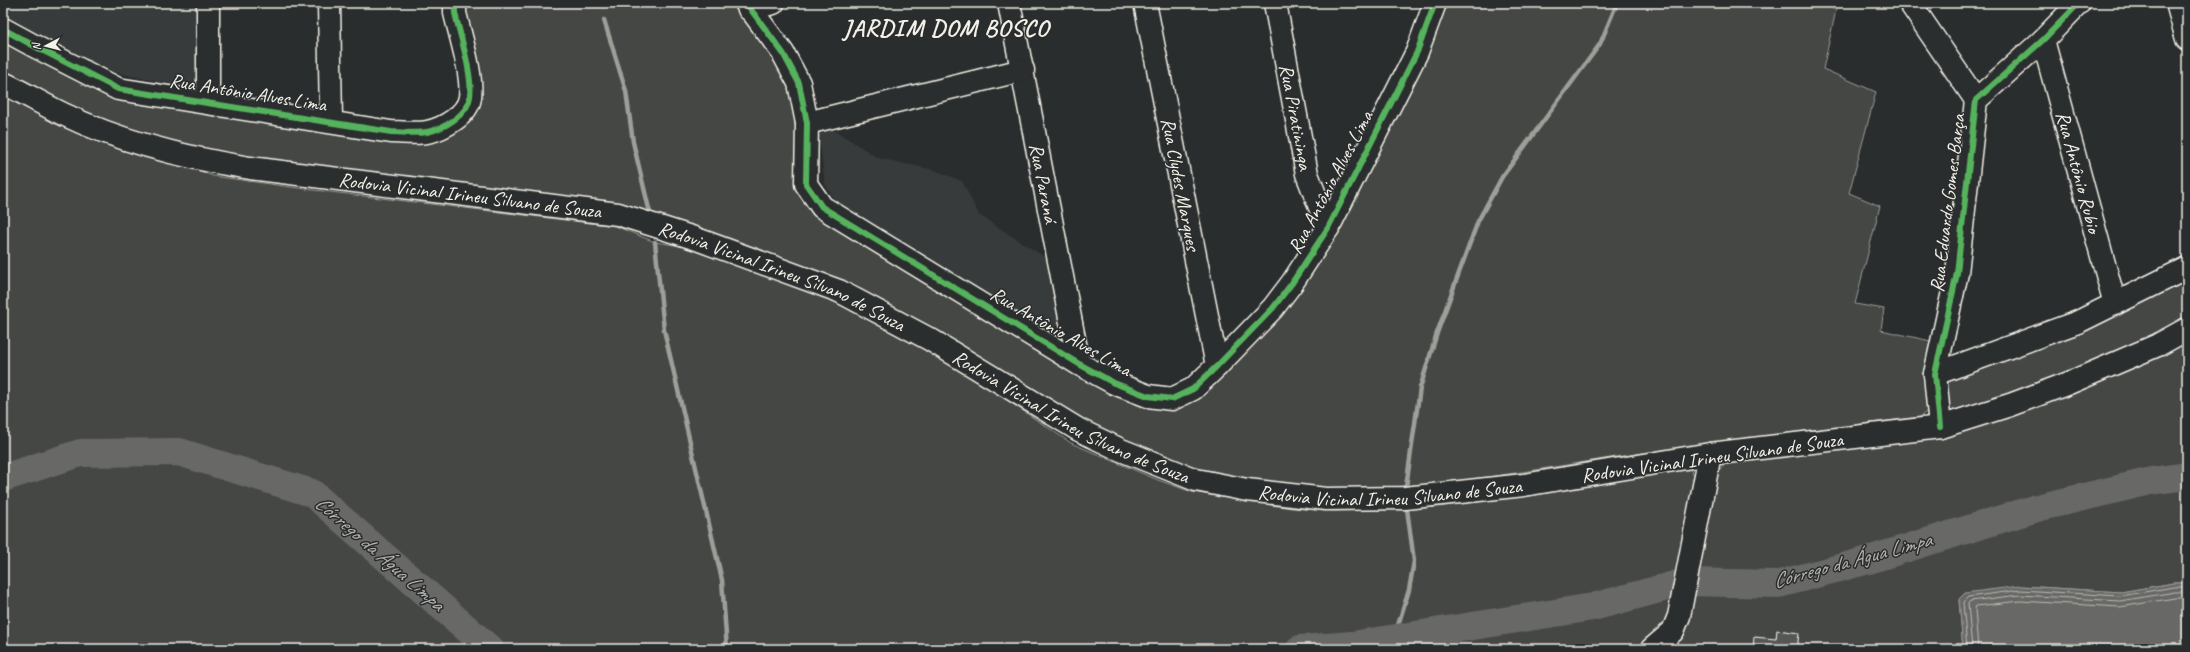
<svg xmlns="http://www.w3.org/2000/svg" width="2190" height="652" font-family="Caveat,sans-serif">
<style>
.built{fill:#373a3a}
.green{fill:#444645;stroke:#9c9c96}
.water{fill:#676866;stroke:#9f9f9a}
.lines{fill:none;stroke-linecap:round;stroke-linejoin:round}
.shore{stroke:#bcbab4;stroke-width:1}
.stream{stroke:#9f9f9a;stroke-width:4.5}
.river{stroke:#676866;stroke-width:28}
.building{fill:#555756;stroke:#f4f1e8}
.minor-casing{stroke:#f4f1e8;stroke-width:25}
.major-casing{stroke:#f4f1e8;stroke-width:25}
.minor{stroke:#2a2d2e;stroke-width:22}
.major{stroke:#2a2d2e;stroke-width:22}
.cycleway-casing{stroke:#2a2d2e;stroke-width:8}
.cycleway{stroke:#56b35d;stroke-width:6}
.labels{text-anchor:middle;stroke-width:3;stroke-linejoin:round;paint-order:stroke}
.street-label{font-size:20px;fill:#f4f1e8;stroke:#2a2d2e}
.water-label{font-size:21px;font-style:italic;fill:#b5b3ae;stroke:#2a2d2e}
.district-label{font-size:24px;font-weight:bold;letter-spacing:1px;fill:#f4f1e8;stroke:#2a2d2e}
</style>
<rect width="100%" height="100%" fill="#2a2d2e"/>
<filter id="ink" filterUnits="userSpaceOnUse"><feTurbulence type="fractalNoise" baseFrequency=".025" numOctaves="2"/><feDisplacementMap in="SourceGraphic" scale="8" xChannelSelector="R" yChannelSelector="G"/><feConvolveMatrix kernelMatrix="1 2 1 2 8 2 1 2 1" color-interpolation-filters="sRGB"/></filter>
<g filter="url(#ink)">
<g class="built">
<polygon points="3,3 200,3 200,81 188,88 113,72 41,40 3,18"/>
<polygon points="828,126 878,158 934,170 962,181 979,215 1054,263 1062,324 1049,329 1037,324 835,201 825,184 819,136"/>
</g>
<g class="green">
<path d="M462,3H736C755,28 780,55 791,85C795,97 801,114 801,126C802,157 789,187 813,211L1073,374L1113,390L1172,405L1274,317L1442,3H1819L1836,10L1823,69L1876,92L1849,193L1880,206L1855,304L1884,309L1881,330L1935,342L1930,409L1920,417C1825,428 1730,440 1636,454C1509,473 1379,502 1250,481C1208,474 1166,459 1126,445L844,282C814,270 784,260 754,250C720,237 686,224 650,213L216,155L114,128L3,74V35L117,95L393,141L470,112Z"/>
<polygon points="3,95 100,142 146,157 195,169 213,176 305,189 615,226 655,242 688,247 817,295 839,302 926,346 1071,443 1158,480 1192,492 1291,508 1334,511 1407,509 1437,507 1530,495 1687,467 1694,474 1675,614 1651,642 1639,649 3,649"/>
<polygon points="2187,276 2187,320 2153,339 1959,414 1947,410 1944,385 1955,375"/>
<polygon points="2187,337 2187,583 2174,583 2121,592 2020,586 1959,600 1963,649 1797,649 1799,633 1777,630 1775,646 1762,644 1763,638 1755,637 1753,649 1666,649 1712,475 1726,464 1943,436"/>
</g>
<polygon class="water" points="2174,583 2187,583 2187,649 1963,649 1959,599 1965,593 2020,586 2121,592"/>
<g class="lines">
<g class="shore">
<polyline points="1967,649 1963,602 1968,597 2020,590 2120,596 2174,587 2187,587"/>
<polyline points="1972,649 1968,604 1970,601 2020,595 2120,601 2175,592 2187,592"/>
<polyline points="1978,649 1975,609 1976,606 2020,601 2120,607 2175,598 2187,598"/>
</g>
<g class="stream">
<polyline points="604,20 626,91 633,142 650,213"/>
<polyline points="655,242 664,330 722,580 727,649"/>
<polyline points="1406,487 1420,388 1437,333 1478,221 1502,177 1600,44 1617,3"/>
<polyline points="1394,638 1409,590 1414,561 1407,509"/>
</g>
<g class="river">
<polyline points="3,478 80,453 179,452 312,493 490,649"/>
<polyline points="1300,649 1352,645 1593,607 1685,582 1779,584 1865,561 2037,508 2151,481 2187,476"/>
</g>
</g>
<polygon class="building" points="1777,630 1799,633 1797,649 1753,649 1754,637 1776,639"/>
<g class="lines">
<g class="minor-casing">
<g id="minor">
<polyline points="329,3 331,121"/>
<polyline points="746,3 783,53 799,83 807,123 806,184 822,207 1079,364 1114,383 1148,396 1172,399 1193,389 1217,366 1273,308 1292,283 1328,228 1417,52 1435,3"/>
<polyline points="1009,3 1079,364"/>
<polyline points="1145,3 1217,366"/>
<path id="s1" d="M1275,3L1307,174L1328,228"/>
<polyline points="1910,3 1976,100"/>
<polyline points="2177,3 2187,39"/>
<polyline points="749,9 773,3"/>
<path d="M3,29L38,48L118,89L391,132C402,132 416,134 427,132C443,129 468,115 470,97C473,75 460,35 455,13V3"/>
<polyline points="2043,40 2115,304"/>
<polyline points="208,102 208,3"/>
<polyline points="807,123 1023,70"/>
<polyline points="1935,374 2078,322 2187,268"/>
<polyline points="1940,427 1935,374 1957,273 1976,100 2043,40 2079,3"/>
<polyline points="1652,649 1673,631 1679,616 1710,454"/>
</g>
</g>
<g class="major-casing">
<g id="major">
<path id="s2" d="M3,83C23,92 42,104 63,114C121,142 186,158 250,168L618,214L694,238L839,291L931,340L1079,430L1121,450L1196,480L1247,490L1326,499L1405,498L1524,485L1710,454L1940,427L2010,405L2069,383L2158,345L2187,329"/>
</g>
</g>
<use href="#minor" class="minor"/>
<use href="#major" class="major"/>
<g class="cycleway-casing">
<g id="cycleway">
<polyline points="746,3 783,53 799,83 807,123 806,184 822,207 1079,364 1114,383 1148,396 1172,399 1193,389 1217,366 1273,308 1292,283 1328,228 1417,52 1435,3"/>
<path d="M3,29L38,48L118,89L391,132C402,132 416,134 427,132C443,129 468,115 470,97C473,75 460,35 455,13V3"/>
<polyline points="1940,427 1935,374 1957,273 1976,100 2043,40 2079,3"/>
</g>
</g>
<use href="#cycleway" class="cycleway"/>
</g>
</g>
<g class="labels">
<g class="street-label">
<text transform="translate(248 92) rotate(9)" y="7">Rua Antônio Alves Lima</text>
<text dy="7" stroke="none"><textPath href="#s1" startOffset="116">Rua Piratininga</textPath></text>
<text transform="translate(2079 172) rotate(75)" y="7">Rua Antônio Rubio</text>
<text transform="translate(1330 182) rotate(-62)" y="7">Rua Antônio Alves Lima</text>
<text transform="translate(1044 183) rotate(79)" y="7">Rua Paraná</text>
<text transform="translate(1181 184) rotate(79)" y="7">Rua Clydes Marques</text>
<text transform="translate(470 195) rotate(7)" y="7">Rodovia Vicinal Irineu Silvano de Souza</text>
<text transform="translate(1947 203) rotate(-83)" y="7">Rua Eduardo Gomes Barça</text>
<text dy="7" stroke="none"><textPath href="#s2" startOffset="809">Rodovia Vicinal Irineu Silvano de Souza</textPath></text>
<text transform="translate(1061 331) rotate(30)" y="7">Rua Antônio Alves Lima</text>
<text dy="7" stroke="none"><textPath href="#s2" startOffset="1132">Rodovia Vicinal Irineu Silvano de Souza</textPath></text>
<text transform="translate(1712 457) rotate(-8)" y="7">Rodovia Vicinal Irineu Silvano de Souza</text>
<text dy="7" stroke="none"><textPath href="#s2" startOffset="1468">Rodovia Vicinal Irineu Silvano de Souza</textPath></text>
</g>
<g class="water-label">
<text transform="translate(380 553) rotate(41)" y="7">Córrego da Água Limpa</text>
<text transform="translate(1852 560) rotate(-15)" y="7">Córrego da Água Limpa</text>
</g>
<g class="district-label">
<text x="946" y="36">JARDIM DOM BOSCO</text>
</g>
</g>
<rect width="2190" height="652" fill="none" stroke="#2a2d2e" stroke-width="16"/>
<rect x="8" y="8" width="2174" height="636" fill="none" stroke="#f4f1e8" stroke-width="1.5" filter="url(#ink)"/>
<g transform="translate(46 46) rotate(263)" stroke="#2a2d2e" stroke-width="3" paint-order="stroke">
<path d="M0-3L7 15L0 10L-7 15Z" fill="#f4f1e8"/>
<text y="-6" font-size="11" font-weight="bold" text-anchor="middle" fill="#f4f1e8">N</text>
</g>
</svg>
